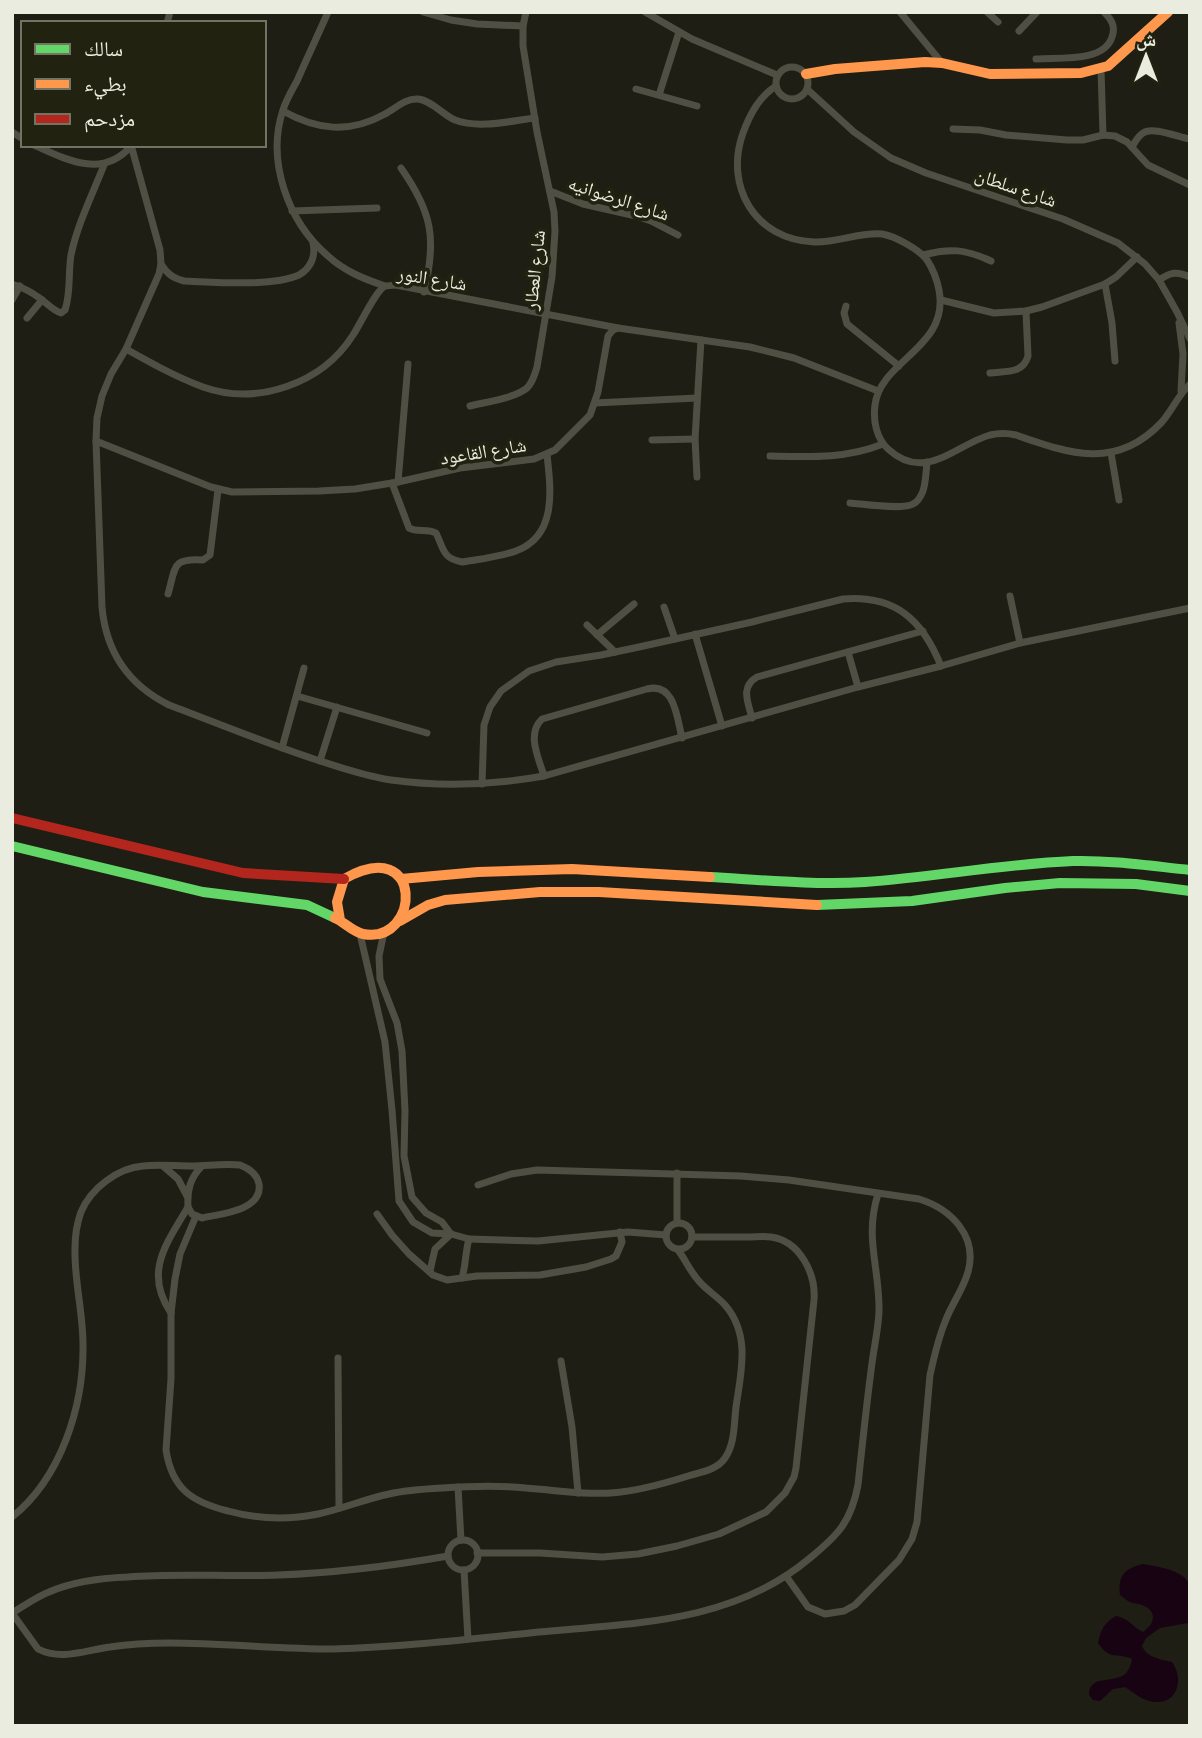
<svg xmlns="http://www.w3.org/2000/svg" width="1202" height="1738" font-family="Commissioner,'Noto Naskh Arabic',sans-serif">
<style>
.water{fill:#170312}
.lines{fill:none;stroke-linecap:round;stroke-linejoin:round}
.street{stroke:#4f4f43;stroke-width:7}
.fast{stroke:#63d668;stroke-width:10}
.slow{stroke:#ff974d;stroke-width:10}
.jam{stroke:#b3261e;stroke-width:10}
.labels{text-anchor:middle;stroke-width:7;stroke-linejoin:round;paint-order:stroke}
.street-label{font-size:19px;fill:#ebece0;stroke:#222210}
</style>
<rect width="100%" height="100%" fill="#1e1e14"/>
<path class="water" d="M1143,1564C1155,1566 1182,1570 1188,1582C1192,1589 1190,1611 1190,1620L1188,1623L1160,1628L1146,1638L1142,1646C1147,1658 1160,1659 1172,1662C1184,1678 1178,1704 1155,1702C1143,1701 1134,1693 1125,1687L1113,1689L1100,1701L1093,1700L1089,1695C1089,1674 1113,1684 1125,1674C1129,1671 1131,1664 1132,1659C1116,1652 1110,1661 1098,1643C1101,1629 1104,1623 1116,1616C1130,1619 1131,1626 1143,1632C1155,1624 1158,1611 1142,1605C1138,1603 1134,1604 1130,1602C1127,1601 1123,1597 1120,1595C1118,1575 1124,1569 1143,1564Z"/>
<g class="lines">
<g class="street">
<path d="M328,12C318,35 307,58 297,81C292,90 286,100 283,110C266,161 288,222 328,256C344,271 364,279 385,286"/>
<polyline points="423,12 451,20 477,24 523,26"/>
<polyline points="645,12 692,39 777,75"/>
<polyline points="900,12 942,63"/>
<polyline points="987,12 998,22"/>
<polyline points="167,23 170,12"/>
<polyline points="1019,31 1037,12"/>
<path d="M1036,59C1058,57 1104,63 1112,37C1116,26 1111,19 1104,12"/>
<circle cx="792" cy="83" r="16"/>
<polyline points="1101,69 1103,135"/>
<path d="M776,86C759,97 750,114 743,133C724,186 755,240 814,242C837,243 859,232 882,234C895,236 920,250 927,260C933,269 937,280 939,290C950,348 880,360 875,405C873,420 876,438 888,449C925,483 955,445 990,435C999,433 1007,433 1016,435C1070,454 1116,470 1161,423C1172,411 1178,395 1190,384"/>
<polyline points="636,89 697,106"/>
<polyline points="807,89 854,132 891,158 926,173 1063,219 1118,243 1145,264 1159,280 1177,312 1190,339"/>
<polyline points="659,95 679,32"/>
<path d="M283,111C317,130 349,134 385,114C395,109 405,98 418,99C431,100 443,115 455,120C479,129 510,121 535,118"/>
<polyline points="953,129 980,130 1006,135 1067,140 1083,140 1103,135 1115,136 1127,142 1148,165 1190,185"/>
<polyline points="12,132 23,139"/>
<path d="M34,145C67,160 103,179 131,146"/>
<path d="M131,145L160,250L161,264L159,274L126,349L111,374L102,396L97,418L96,441L102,607C106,652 129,685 169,705C217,723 265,743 314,759C339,767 364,776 391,780C442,787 493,785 544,776L858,687L941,666L1020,643L1190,608"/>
<path d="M1132,147C1135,142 1138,136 1143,133C1152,126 1178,137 1190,139"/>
<path d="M401,168C432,212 437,239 424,292"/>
<polyline points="550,191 583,204 636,216 651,221 678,235"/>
<polyline points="292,211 377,208"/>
<path d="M923,255C950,248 965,249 991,261"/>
<path d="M161,264C167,274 173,278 184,281C214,282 272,287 299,275C311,268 316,256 313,243"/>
<path d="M1159,280C1171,272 1177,271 1190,277"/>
<path d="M12,284C21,287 30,291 38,297C46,302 52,310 61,313L65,310C71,293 68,273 71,255C77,225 93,193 104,165"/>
<polyline points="1105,284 1112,323 1115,361"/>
<polyline points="12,300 20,286"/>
<polyline points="941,300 994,313 1026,311 1042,307 1105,284 1116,277 1137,257"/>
<polyline points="846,306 844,313 847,324 899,366"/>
<polyline points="27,318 42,300"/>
<polyline points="1179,323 1183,354 1181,391"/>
<path d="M126,349C151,363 176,377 203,387C257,406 322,384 353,335C360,325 376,290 385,286C387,286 395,285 396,285L618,328"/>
<path d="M990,373C1006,371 1023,374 1028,356L1026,311"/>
<polyline points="595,403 697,398"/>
<path d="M470,406C486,402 515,398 527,388C533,382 535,374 537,367L552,277L555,231L554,212L537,132L523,46V26L526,12"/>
<polyline points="652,440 695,439"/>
<polyline points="96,441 211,487 232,492 319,491 355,489 398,482 460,468 534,459 555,450 590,415 598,392 608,336 613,330 618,328 750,347 794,358 878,391"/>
<polyline points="1111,453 1119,500"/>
<path d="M770,456C810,457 845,459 883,444"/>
<polyline points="697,477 695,439 701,340"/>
<polyline points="398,482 408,364"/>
<path d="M392,483L409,528C417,533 427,528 436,533C444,549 442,558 462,562C480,559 499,557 516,551C557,536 551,490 547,455"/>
<path d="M850,503C863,504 902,510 913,504C918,502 921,496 923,491C926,482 926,471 927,462"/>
<path d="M168,594C176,567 171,558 203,560L210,555L218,490"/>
<polyline points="1010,596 1020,643"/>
<polyline points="664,607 675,639"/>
<polyline points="587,625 615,652"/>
<polyline points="695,634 722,726"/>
<polyline points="597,635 634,604"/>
<polyline points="848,652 858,687"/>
<polyline points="297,696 427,733"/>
<path d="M752,718C748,702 740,687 757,677L923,631"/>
<polyline points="282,748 304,668"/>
<polyline points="320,761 337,707"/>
<path d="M544,776C539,759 526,734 542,719L647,689C675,682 677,718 682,738"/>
<path d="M482,784L484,725L490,707L501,691L529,671L556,662L601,655L639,647L752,622L843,599C895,595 922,619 941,666"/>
<polyline points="384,932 379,956 380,979 397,1023 402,1051 405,1111 404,1156 412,1197 426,1213 442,1222 451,1234"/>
<polyline points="360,934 385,1042 392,1110 399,1201 413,1222 432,1233 451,1234 469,1239 538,1241 628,1232 666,1235"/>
<polyline points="163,1166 178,1179 187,1196"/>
<polyline points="677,1173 677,1223"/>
<path d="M478,1185L511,1174L537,1170L741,1176L789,1180L919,1199C951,1209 978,1236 968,1272C963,1290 951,1305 945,1322C938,1339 934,1357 930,1375L917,1522L912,1539L899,1560L855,1605L844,1611L825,1614L808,1607L786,1576"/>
<polyline points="377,1214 392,1235 409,1254 433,1275 447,1280 477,1276 540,1275 586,1267 611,1259 616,1256 622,1242 620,1232"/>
<path d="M196,1216L180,1254L175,1279L171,1313V1379L166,1450C172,1489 192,1502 228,1511C257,1519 288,1520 318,1514C342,1509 365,1499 389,1494C406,1490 424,1489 442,1488C470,1486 498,1485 526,1488C555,1490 582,1495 611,1493C638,1491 663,1484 688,1476C701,1472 717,1470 725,1458C735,1444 734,1423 736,1407C741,1372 751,1335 725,1305C717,1296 706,1290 698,1280C690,1271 685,1259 678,1250"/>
<circle cx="679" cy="1236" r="13"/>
<polyline points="430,1271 435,1249 451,1234"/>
<path d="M462,1278C466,1265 465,1253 469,1239"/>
<path d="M171,1313C143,1272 167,1243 188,1207"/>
<polyline points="338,1358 339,1508"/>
<polyline points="561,1361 572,1427 578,1493"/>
<polyline points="458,1487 461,1540"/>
<path d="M12,1517C61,1478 84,1406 83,1344C83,1312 74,1280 75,1248C75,1236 77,1223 81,1212C91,1188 118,1168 143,1166C159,1164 176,1166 192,1166C206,1166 226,1163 240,1165C248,1168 257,1174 259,1184C263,1211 219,1214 202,1218L192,1214L188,1207C187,1190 190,1178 202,1166"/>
<circle cx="463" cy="1555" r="15"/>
<path d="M477,1553H540L602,1557L638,1554L677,1546L719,1534L766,1512L785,1493L794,1477L796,1468L814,1300C816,1274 800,1241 771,1237C764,1236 756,1237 748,1237C730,1237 711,1237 692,1237"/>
<path d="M448,1556C391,1566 335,1573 278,1575C228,1577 178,1573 128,1577C101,1578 74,1581 49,1592C36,1597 24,1606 12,1613L38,1649C61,1661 86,1650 110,1647C130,1644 149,1643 169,1643C223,1643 278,1649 333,1649C402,1647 471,1639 539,1632C635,1623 733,1623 810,1558C838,1535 851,1522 858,1485C862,1447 866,1409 871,1371C873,1352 878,1332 879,1312C880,1268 864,1238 878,1194"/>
<polyline points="464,1570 468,1639"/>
</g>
<g class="fast">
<polyline points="12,846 203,892 307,905 335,918"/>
<path d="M710,877C762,880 814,885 865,882C935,877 1003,864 1073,861C1112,860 1151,866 1190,870"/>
<polyline points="817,905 912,901 1005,888 1060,883 1136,884 1190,891"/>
</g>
<g class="slow">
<polyline points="806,74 835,69 925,62 942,63 990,74 1081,73 1108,66 1168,12"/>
<polyline points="401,879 478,872 572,869 710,877"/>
<path d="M335,918C344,922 353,932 363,934C421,945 425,833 344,879L337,902L340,920"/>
<polyline points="400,921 428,905 445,900 540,892 599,892 817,905"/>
</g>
<polyline class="jam" points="12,818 243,873 344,879"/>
</g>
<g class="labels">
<g class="street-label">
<text transform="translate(1016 187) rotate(19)" y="7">شارع سلطان</text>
<text transform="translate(619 198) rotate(18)" y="7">شارع الرضوانيه</text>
<text transform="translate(534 270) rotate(-84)" y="7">شارع العطار</text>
<text transform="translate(432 278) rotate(9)" y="7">شارع النور</text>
<text transform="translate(483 451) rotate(-9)" y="7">شارع القاعود</text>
</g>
</g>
<rect width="1202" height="1738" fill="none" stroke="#ebece0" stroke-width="28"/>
<rect x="21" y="21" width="245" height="126" fill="#222210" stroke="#727363" stroke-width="2"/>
<rect x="35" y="44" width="35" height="10" fill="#63d668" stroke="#727363" stroke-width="2"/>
<text x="84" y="56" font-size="21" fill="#ebece0">سالك</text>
<rect x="35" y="79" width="35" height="10" fill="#ff974d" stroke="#727363" stroke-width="2"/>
<text x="84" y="91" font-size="21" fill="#ebece0">بطيء</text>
<rect x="35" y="114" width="35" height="10" fill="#b3261e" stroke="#727363" stroke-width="2"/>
<text x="84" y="126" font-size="21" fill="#ebece0">مزدحم</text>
<g transform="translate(1146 56)" stroke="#222210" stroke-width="5" paint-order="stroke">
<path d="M0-5L12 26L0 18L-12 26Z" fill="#ebece0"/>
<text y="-10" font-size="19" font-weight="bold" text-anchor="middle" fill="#ebece0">ش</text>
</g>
</svg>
